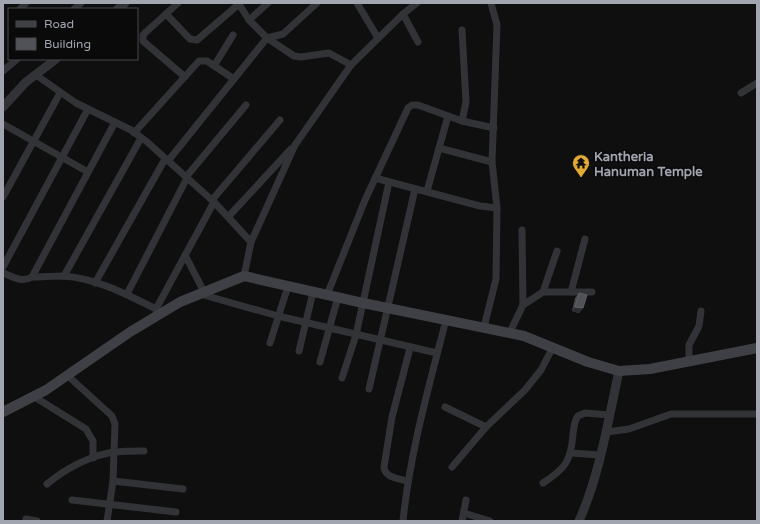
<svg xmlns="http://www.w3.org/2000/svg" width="760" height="524" font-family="'Varela Round',sans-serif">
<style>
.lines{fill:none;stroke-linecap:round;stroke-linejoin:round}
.minor{stroke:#323337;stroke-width:7}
.tertiary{stroke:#323337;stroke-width:9}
.secondary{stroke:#3f4045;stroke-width:10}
.wall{fill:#47484d}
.shaded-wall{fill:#2c2d30}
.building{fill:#505258;stroke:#5d5f66}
.labels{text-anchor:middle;stroke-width:3;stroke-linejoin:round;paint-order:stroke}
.poi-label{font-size:13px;font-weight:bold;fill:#a1a5b0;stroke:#0a0a0b;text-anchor:start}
</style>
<rect width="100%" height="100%" fill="#0f0f10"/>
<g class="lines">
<g class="minor">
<polyline points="178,3 146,32 143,35 143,41 185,77"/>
<polyline points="357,3 378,38"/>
<polyline points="20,9 26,3"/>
<polyline points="74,9 81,3"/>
<polyline points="166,14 190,39 197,40 239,4 249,20 267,38 283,34 317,3"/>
<polyline points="403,14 418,42"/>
<polyline points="249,20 268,3"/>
<polyline points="462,30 466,102 462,121"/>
<polyline points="214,66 233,35"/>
<polyline points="3,71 17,59"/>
<polyline points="36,75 76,103 131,130 146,141 214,202 251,242 244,276"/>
<polyline points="741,93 757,83"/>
<polyline points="3,124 88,172"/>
<polyline points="134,133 199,61 207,61 234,79"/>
<polyline points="439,148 492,162"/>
<polyline points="168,161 267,38 294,56 301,57 329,53 351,65"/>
<polyline points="186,177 246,105"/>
<polyline points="375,178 480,206 497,208"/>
<polyline points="427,191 448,116"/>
<polyline points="3,197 60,93"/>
<polyline points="212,200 280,120"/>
<polyline points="229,216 291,149"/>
<polyline points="251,242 295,145 351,65 403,14 417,3"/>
<polyline points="185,255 204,292"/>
<polyline points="3,267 88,109"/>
<path d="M3,273C13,277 22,283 32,277L115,122"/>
<polyline points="64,276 141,138"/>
<path d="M32,277C42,277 53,276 63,276C96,278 128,295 156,309"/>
<polyline points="95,283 165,159"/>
<polyline points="543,292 557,251"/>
<polyline points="571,292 585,239"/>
<polyline points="127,294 187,178"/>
<polyline points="200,294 278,316 437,353"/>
<polyline points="327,295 365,200 408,108 412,105 418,105 462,121 494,128"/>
<polyline points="523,305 543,292 592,292"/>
<polyline points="159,312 156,309 214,202"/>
<polyline points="484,327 496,279 497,208 492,162 497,25 491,3"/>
<polyline points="510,332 523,305 522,230"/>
<polyline points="270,343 288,286"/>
<polyline points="299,351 313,292"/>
<polyline points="689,361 689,345 699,326 701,311"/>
<polyline points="320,362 338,297"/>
<polyline points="67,375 112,416 115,424 113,481 107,521"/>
<polyline points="342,378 356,335 389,182"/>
<polyline points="369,389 415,189"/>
<polyline points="33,396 86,429 93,441 93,458"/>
<polyline points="445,407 486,427"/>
<polyline points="606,432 629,429 671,414 757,414"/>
<polyline points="571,453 600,455"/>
<polyline points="452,467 486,427 525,390 541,370 553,347"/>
<polyline points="113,481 183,489"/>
<path d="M407,481C398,478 385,478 384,467L392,417L410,348"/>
<path d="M543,483C566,468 571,461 573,434C574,427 574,421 578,416L585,413L609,415"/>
<path d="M47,484C65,469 92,454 116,452C125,451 135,451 144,451"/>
<polyline points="72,500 176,512"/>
<polyline points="464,513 490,521"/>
<polyline points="26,519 37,521"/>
<path d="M403,521C410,452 429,386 446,320"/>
<polyline points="462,521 466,500"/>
</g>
<g class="tertiary">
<polyline points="118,9 125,3"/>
<polyline points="3,107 26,82 56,59"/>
<path d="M579,521C600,474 608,421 619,371"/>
</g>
<polyline class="secondary" points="3,412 46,390 130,332 180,302 244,276 363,303 524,336 588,362 619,371 650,369 757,348"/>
</g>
<polygon class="wall" points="579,293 583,308 579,313 572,311 575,298"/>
<polygon class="shaded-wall" points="575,307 583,308 579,313 572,311"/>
<polygon class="building" points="579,293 587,295 583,308 575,307"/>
<defs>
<g id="temple-pin" transform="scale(0.9)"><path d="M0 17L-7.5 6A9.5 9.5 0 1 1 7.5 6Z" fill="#e3ab35" stroke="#0a0a0b"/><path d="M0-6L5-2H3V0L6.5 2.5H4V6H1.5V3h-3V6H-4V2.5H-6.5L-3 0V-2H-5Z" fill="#111"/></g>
</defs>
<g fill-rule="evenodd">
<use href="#temple-pin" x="581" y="163"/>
</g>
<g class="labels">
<g class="poi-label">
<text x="594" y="161">Kantheria<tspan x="594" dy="15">Hanuman Temple</tspan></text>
</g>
</g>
<rect width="760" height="524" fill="none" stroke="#a1a5b0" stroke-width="8"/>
<rect x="8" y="8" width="130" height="52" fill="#0a0a0b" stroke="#46484d"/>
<rect x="16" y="21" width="20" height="6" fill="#3f4045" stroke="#46484d"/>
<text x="44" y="28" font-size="12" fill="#a1a5b0">Road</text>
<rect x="16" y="38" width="20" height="12" fill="#505258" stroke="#46484d"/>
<text x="44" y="48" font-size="12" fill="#a1a5b0">Building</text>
</svg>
